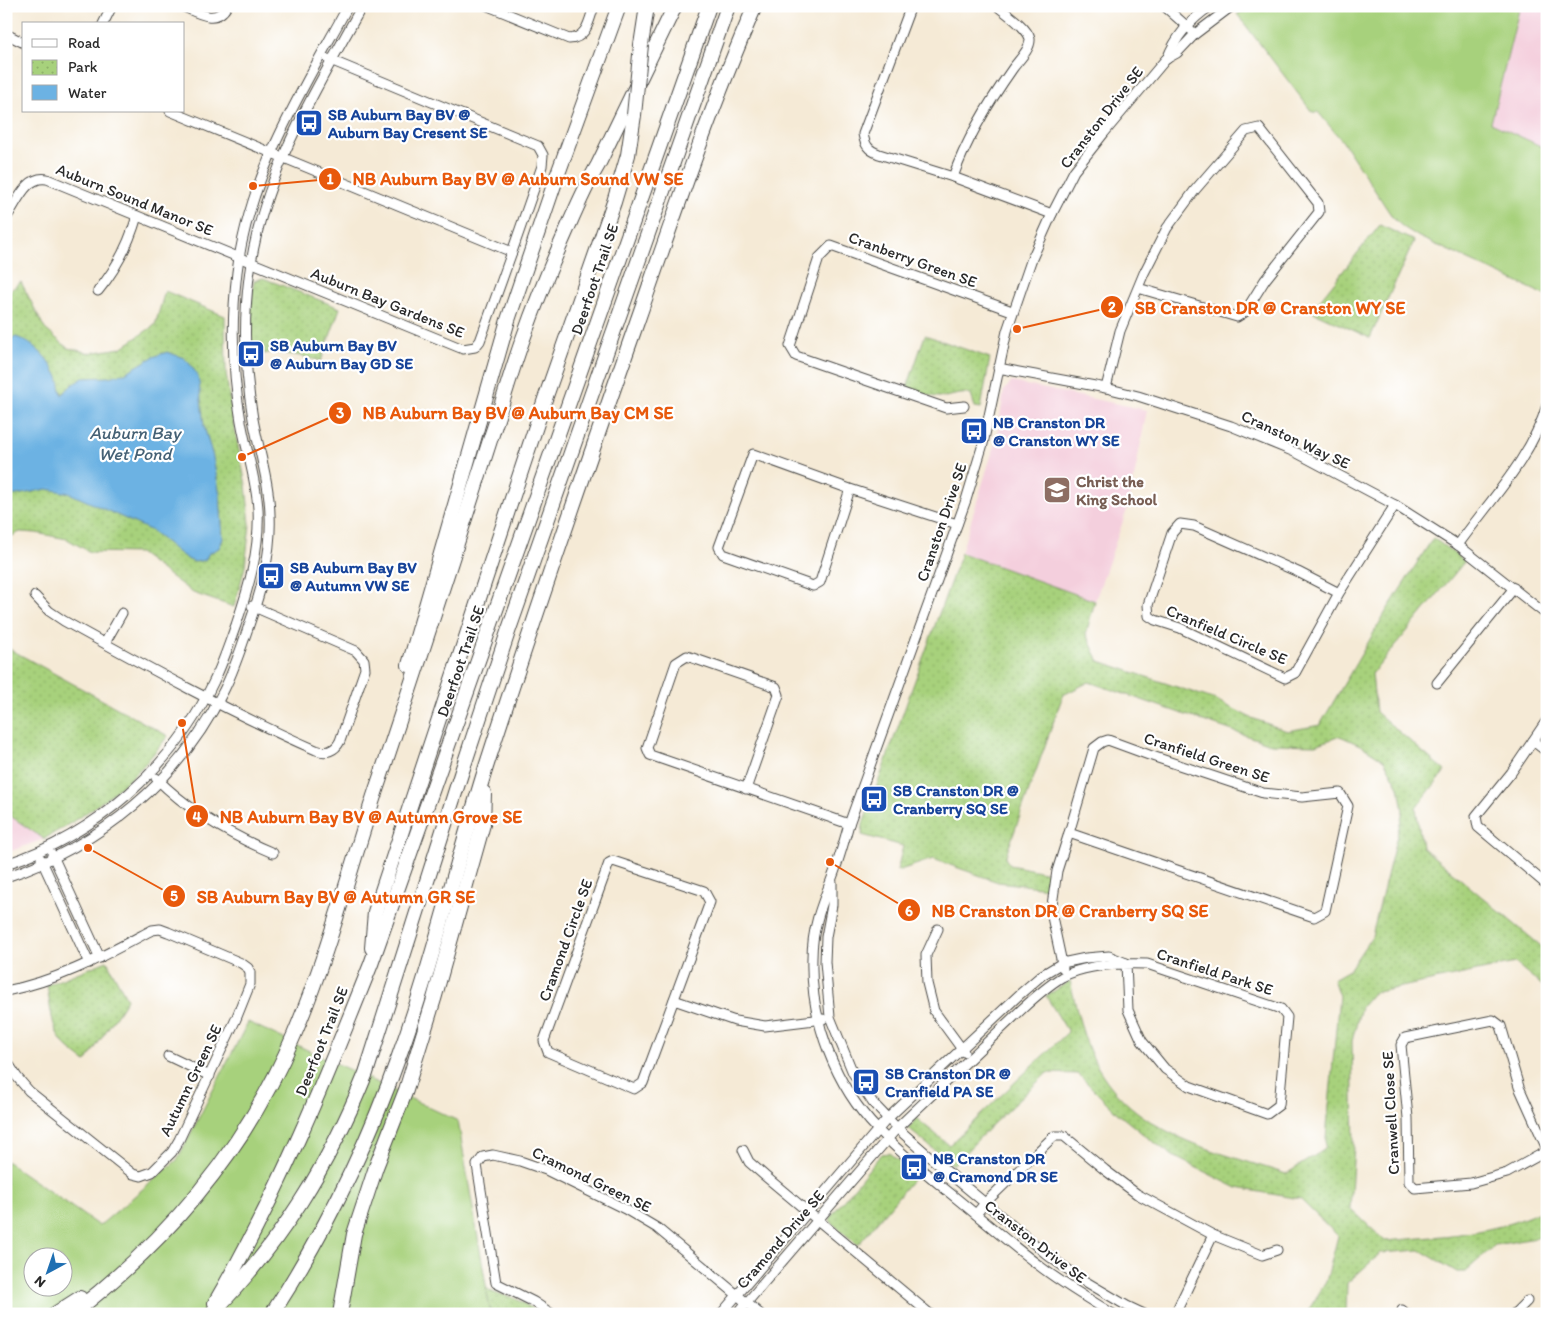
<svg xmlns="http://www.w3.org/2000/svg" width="1553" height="1320" font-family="Itim,sans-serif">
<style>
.built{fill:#f4cfdd}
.green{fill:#a7d17c;stroke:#697e54;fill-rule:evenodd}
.park{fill:url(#park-dots);stroke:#697e54}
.water{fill:#6cb2e3;stroke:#4c6e87}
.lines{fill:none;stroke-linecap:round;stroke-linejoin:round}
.minor-casing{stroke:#494845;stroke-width:11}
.highway-casing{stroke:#494845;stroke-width:16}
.minor{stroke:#fff;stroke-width:9}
.highway{stroke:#fff;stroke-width:14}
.highway-bridge-casing{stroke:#494845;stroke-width:16;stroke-linecap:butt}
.highway-bridge{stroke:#fff;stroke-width:14}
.labels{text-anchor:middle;stroke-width:4.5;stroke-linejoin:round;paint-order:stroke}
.transit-label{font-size:16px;font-weight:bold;fill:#164399;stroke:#fff;text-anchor:start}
.street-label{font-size:16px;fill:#2b2b2b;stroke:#fff}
.education-label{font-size:16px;font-weight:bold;fill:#785e54;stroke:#fff;text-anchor:start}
.water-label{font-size:18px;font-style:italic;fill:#456175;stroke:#fff}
.leader{fill:none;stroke:#e8590c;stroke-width:2}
.callout-dot{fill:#e8590c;stroke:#fff;stroke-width:2}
.mark-label{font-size:15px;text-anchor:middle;font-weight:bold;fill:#fff}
.callout-label{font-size:18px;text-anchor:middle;font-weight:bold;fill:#e8590c;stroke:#fff;stroke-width:4.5;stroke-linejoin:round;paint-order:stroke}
</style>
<defs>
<pattern id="park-dots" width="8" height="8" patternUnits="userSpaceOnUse" patternTransform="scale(1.25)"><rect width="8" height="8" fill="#a7d17c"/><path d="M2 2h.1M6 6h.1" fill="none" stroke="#90b46b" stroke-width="1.8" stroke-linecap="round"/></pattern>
</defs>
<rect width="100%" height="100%" fill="#fff"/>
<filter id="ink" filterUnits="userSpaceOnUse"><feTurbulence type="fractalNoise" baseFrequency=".02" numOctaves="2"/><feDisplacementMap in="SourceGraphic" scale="10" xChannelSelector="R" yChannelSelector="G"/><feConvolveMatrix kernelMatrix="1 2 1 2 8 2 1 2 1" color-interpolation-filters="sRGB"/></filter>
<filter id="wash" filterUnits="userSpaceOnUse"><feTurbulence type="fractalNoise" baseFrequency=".0096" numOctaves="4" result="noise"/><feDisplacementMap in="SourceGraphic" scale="20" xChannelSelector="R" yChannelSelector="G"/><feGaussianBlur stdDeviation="1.12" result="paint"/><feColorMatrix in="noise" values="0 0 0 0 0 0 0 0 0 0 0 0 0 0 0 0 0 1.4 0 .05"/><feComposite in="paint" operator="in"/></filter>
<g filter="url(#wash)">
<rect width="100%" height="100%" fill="#f5ead6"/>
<g class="built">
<polygon points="1520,6 1547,6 1547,149 1491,123"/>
<polygon points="1012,382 1147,410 1129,504 1095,601 961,553 997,437 1004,390"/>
<polygon points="6,813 44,839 6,853"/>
</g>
<g class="green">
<polygon points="1257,6 1520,6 1491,123 1547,149 1547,296 1419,237 1403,227 1393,218 1343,142 1318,112 1312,112 1237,14"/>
<path d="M248,1022L458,1121L491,1314H6V1161L99,1226L177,1160ZM32,1258H62V1288H32Z"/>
</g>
<g class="park">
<polygon points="1380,225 1414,241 1370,338 1311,311"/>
<polygon points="263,278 340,308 321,361 296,355 273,352 249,357 250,311 254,281"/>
<polygon points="21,282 45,329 68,348 90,353 121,348 155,325 165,291 225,316 226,373 233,421 246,485 250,524 245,567 234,607 193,593 139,553 90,552 67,539 36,533 20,532 6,539 6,294"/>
<path d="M925,335L990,358L981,408L975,407L971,395C959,391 951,398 939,397C928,397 917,391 907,388Z"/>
<path d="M1433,538L1465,561L1372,674L1376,712L1445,771L1416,808L1422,847L1547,951V999L1544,987L1515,963L1373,993L1361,1007L1352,1041L1354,1146L1350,1208L1385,1241C1441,1236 1496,1235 1547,1208V1236L1495,1245L1465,1272H1457L1420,1250L1381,1253L1347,1283L1346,1314H1306L1326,1282L1338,1236L1300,1199L1237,1188L1173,1156L1143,1134L1116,1112L1078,1074L1047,1073L994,1123L953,1165L911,1131L909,1129L916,1118L949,1145L1068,1032L1046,996L1070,981C1076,1006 1081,1031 1091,1054C1128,1134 1211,1149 1286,1174L1325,1149L1339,996L1333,979L1349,970L1372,936L1403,811L1399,787L1384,760L1360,745L1340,736L1316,745L1271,744L1089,682L1063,695L1005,858L1010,865L1049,873L1047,888L998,882L933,859L897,871L903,846L862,835L863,824L961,553L1095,601L1086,634L1099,661L1216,700L1249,717L1287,731L1320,725L1387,610Z"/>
<path d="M6,647L168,736C160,746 152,756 143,766C114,796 80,818 44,839L6,813Z"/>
<path d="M107,961L127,999L86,1062C79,1057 70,1050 64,1044C51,1029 50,1004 47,985Z"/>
<polygon points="889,1153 916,1175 858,1245 833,1224 830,1220 831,1216 877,1159 882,1154"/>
<path d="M486,1288C498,1296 497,1293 508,1296C519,1299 531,1308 540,1314H491Z"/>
</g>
<path class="water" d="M16,337C33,342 49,359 57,375C60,381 60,389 62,395L72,385L83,378L108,377L125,373L153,357L167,352L184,358L189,363L197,374L199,382L204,426L213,457L220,495L223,539L219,548L209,553L205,560L195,562L189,560L180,554L152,531L69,493L47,489L17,495L6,496V340Z"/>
</g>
<g filter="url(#ink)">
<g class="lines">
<g class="minor-casing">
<g id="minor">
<path d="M182,6C198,13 216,25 227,6"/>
<path d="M488,6L569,39C587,38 589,21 594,6"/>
<path d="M911,6L863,134C865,145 868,150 879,154L953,177L1052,214"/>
<polyline points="1164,6 1191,30"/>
<polyline points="103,24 112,6"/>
<polyline points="6,34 24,43"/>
<path d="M1167,59C1175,38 1191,19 1211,6"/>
<polyline points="170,111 512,252 542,166 543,155 538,146 328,59"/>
<path d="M953,177C967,138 989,102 1013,68C1018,61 1031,49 1030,39C1028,28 1006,13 997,6"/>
<path d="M6,218C17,203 26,175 47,179L463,349L475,347L480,341L512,252"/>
<path d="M98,291C117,268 129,244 137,216"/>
<polyline points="998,368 1106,388 1138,396 1231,426 1297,453 1395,505 1458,545 1547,615"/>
<polyline points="1106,388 1120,331 1144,273 1167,228 1195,190 1246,131 1259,128 1318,203 1319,212 1265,280 1245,312 1237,317 1138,288"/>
<polyline points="964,406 946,408 796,356 790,346 819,258 831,246 1012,311"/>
<polyline points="850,489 820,582 813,586 723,554 719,547 753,454 850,489 957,524"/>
<path d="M1458,545C1490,500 1531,459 1547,405"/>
<polyline points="1339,593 1298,572 1194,526 1180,524 1172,533 1148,605 1149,616 1155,620 1180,628 1285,678 1295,673 1339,593 1395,505"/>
<path d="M35,596L49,611L64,621C147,667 229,712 316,750C326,754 335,751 340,741L365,669L364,660L356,651L252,606"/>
<polyline points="105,643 122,613"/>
<polyline points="1437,683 1514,588"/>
<polyline points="1547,720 1511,773 1476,816 1478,827 1547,885"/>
<polygon points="1108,740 1149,755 1263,793 1302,797 1340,793 1348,806 1325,911 1314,917 1069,833 1094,748 1102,742"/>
<polyline points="1533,741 1547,752"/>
<path d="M156,778C190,812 230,835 273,853"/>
<polyline points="746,789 779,695 776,687 687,656 676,663 647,748 650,755 849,824"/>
<polyline points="52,854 100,958"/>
<polyline points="41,859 89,963"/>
<polygon points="613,861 704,891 710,902 643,1083 634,1089 548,1052 544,1041 609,863"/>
<path d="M6,864C96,835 174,766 214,681C223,663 229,644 236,625C249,587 260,550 258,509C256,478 246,450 241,421C232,371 231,322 237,272C249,174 302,91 348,6"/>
<path d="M6,877C101,845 180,780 224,690C234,670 241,649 248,628C261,591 272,554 270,514C269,481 259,451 253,419C245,372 243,324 249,277C261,177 315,92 362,6"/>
<polyline points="832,882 832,905 826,937 825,962 830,1017 853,1073 873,1103 897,1128 938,1164 1050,1257 1083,1280 1127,1306 1144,1314"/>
<polyline points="938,929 926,955 927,983 934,1011 964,1052"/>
<polyline points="1063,968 1051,912 1057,871 1069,833"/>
<path d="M6,991C61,980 103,956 152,930L160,929L168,932L241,963L248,968L250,972V984L236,1019L179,1140L172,1152L152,1172L141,1176L133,1174L29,1091L17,1077L6,1060"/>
<polyline points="674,1000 735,1021 765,1026 823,1019"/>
<polyline points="168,1056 210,1076"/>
<polyline points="1547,1149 1519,1087 1501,1026 1493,1020 1405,1038 1401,1045 1408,1118 1409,1182 1415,1188 1471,1183 1507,1173 1547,1151"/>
<polyline points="743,1150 749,1162 765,1176 930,1314"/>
<polyline points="976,1214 986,1202 1054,1136 1064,1136 1105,1170 1137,1194 1213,1235 1262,1255 1277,1250"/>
<polyline points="1402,1310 1407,1314"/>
<polyline points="552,1314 534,1302 496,1283 477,1165 483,1157 493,1155 520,1161 546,1170 625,1209 657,1228 760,1314"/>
<polyline points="721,1314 887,1119 1020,994 1042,975 1062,963 1086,958 1109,956 1126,963"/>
<path d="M737,1314L897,1128L1022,1009C1035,997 1047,986 1062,977C1086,964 1120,963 1147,964L1281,1009L1287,1017L1279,1105L1267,1114L1189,1086L1165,1069L1142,1041L1128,1010L1126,963"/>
<path d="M1113,1314C1087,1298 1061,1283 1037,1264C1013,1246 990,1226 967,1207C937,1182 905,1158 878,1130C835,1086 810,1020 812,958C812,928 821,906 832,878C839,860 844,842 849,824L966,500L983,444L1007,331L1031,261L1052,214L1074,171L1104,133L1166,59L1177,53L1195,34L1232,6"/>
<polyline points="1175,1314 1213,1235"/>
<polyline points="1514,1314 1527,1301"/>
</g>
</g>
<g class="highway-casing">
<g id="highway">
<polyline points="641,45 647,6"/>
<polyline points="409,665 508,320 556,179 619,6"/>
<polyline points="372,948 375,912 545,399 614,202 628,155 634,115"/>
<path d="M215,1303C278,1195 325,1080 371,964L709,6"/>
<polyline points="55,1314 80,1298"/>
<path d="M72,1314C168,1240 247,1147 294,1035C328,955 349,872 376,790C416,672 454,553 492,434C503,402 512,368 524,336C536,302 550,268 565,234C575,211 585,187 598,165L675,6"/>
<path d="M211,1314C281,1243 329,1165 366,1073L461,774L508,632L728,6"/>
<path d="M272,1314C324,1233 367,1147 399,1056C433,962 456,863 486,767C534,618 585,470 637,322C674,216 710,109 755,6"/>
<polyline points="340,1314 354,1234 376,1167 406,1090 434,999 483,824 484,793"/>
</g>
</g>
<use href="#minor" class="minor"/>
<use href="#highway" class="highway"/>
<g class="highway-bridge-casing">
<polyline id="highway-bridge" points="634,115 641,45"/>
</g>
<use href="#highway-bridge" class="highway-bridge"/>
</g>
</g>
<defs>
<g id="bus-square" transform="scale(1.4375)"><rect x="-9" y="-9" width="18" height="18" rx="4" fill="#1a4fb4" stroke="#fff"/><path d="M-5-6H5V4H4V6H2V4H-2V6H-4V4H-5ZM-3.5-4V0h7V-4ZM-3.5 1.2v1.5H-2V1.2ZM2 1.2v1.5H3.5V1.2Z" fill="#fff"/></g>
<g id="school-square" transform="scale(1.4375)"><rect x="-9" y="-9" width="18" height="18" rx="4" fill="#8d6e63" stroke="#fff"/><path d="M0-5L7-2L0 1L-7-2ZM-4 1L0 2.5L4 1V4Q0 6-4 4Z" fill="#fff"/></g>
</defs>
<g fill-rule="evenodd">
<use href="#bus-square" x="309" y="123"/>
<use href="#bus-square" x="251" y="354"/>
<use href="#bus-square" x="974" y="431"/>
<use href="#school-square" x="1057" y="490"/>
<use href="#bus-square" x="271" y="576"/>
<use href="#bus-square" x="874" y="799"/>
<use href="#bus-square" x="866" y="1082"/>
<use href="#bus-square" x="914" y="1167"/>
</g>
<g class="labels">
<g class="transit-label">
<text x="328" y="120">SB Auburn Bay BV @<tspan x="328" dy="18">Auburn Bay Cresent SE</tspan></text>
<text x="270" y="351">SB Auburn Bay BV<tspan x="270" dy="18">@ Auburn Bay GD SE</tspan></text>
<text x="993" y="428">NB Cranston DR<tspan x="993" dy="18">@ Cranston WY SE</tspan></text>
<text x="290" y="573">SB Auburn Bay BV<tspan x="290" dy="18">@ Autumn VW SE</tspan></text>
<text x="893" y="796">SB Cranston DR @<tspan x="893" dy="18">Cranberry SQ SE</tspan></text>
<text x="885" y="1079">SB Cranston DR @<tspan x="885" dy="18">Cranfield PA SE</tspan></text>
<text x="933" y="1164">NB Cranston DR<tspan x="933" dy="18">@ Cramond DR SE</tspan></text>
</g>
<g class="street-label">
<text transform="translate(1101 117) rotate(-52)" y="6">Cranston Drive SE</text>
<text transform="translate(135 199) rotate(22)" y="6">Auburn Sound Manor SE</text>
<text transform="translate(913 259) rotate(20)" y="6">Cranberry Green SE</text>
<text transform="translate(594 279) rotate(-71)" y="6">Deerfoot Trail SE</text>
<text transform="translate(388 302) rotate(22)" y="6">Auburn Bay Gardens SE</text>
<text transform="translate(1296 439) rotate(25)" y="6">Cranston Way SE</text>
<text transform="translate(941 522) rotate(-71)" y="6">Cranston Drive SE</text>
<text transform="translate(1227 634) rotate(23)" y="6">Cranfield Circle SE</text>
<text transform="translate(460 661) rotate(-71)" y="6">Deerfoot Trail SE</text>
<text transform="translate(1207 757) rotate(18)" y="6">Cranfield Green SE</text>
<text transform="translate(565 940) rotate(-70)" y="6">Cramond Circle SE</text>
<text transform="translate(1215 971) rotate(18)" y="6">Cranfield Park SE</text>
<text transform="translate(321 1041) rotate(-68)" y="6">Deerfoot Trail SE</text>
<text transform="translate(190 1080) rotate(-64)" y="6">Autumn Green SE</text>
<text transform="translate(1390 1113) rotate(-93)" y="6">Cranwell Close SE</text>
<text transform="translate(592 1179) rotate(26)" y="6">Cramond Green SE</text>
<text transform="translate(780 1239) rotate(-49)" y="6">Cramond Drive SE</text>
<text transform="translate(1036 1241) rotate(38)" y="6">Cranston Drive SE</text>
</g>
<g class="education-label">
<text x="1076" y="487">Christ the<tspan x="1076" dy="18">King School</tspan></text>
</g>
<g class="water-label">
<text x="135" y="439">Auburn Bay<tspan x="135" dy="21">Wet Pond</tspan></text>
</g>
</g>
<path class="leader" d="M253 186L330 179M1017 329L1112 307M242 457L340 413M182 723L197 816M88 848L174 896M830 862L909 910"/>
<g class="callout-dot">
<circle cx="253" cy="186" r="5"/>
<circle cx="1017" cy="329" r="5"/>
<circle cx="242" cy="457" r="5"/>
<circle cx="182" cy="723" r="5"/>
<circle cx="88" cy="848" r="5"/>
<circle cx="830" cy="862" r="5"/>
<circle cx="330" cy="179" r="12"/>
<circle cx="1112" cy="307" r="12"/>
<circle cx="340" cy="413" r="12"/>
<circle cx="197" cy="816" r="12"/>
<circle cx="174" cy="896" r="12"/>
<circle cx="909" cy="910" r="12"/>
</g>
<g class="mark-label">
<text x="330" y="184">1</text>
<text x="1112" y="312">2</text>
<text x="340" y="418">3</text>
<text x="197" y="822">4</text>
<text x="174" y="901">5</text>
<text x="909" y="916">6</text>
</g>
<g class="callout-label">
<text x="518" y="185">NB Auburn Bay BV @ Auburn Sound VW SE</text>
<text x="1270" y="314">SB Cranston DR @ Cranston WY SE</text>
<text x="518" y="419">NB Auburn Bay BV @ Auburn Bay CM SE</text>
<text x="371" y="823">NB Auburn Bay BV @ Autumn Grove SE</text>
<text x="336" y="903">SB Auburn Bay BV @ Autumn GR SE</text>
<text x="1070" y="917">NB Cranston DR @ Cranberry SQ SE</text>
</g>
<rect width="1553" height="1320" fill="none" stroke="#fff" stroke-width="25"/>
<rect x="22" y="22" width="162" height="90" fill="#ffffff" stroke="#aaaaaa"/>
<rect x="32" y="39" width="25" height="8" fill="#ffffff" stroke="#aaaaaa"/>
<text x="68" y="48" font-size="15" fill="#2b2b2b">Road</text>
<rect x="32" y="60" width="25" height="15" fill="url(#park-dots)" stroke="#aaaaaa"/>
<text x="68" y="72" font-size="15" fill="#2b2b2b">Park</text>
<rect x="32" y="85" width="25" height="15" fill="#6cb2e3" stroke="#aaaaaa"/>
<text x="68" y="98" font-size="15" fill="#2b2b2b">Water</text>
<g transform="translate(48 1272) rotate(220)"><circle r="24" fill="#ffffff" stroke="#aaaaaa"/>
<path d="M0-4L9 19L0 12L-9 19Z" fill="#1f6fb2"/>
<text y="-8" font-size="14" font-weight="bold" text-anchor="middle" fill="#2b2b2b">N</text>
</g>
</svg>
